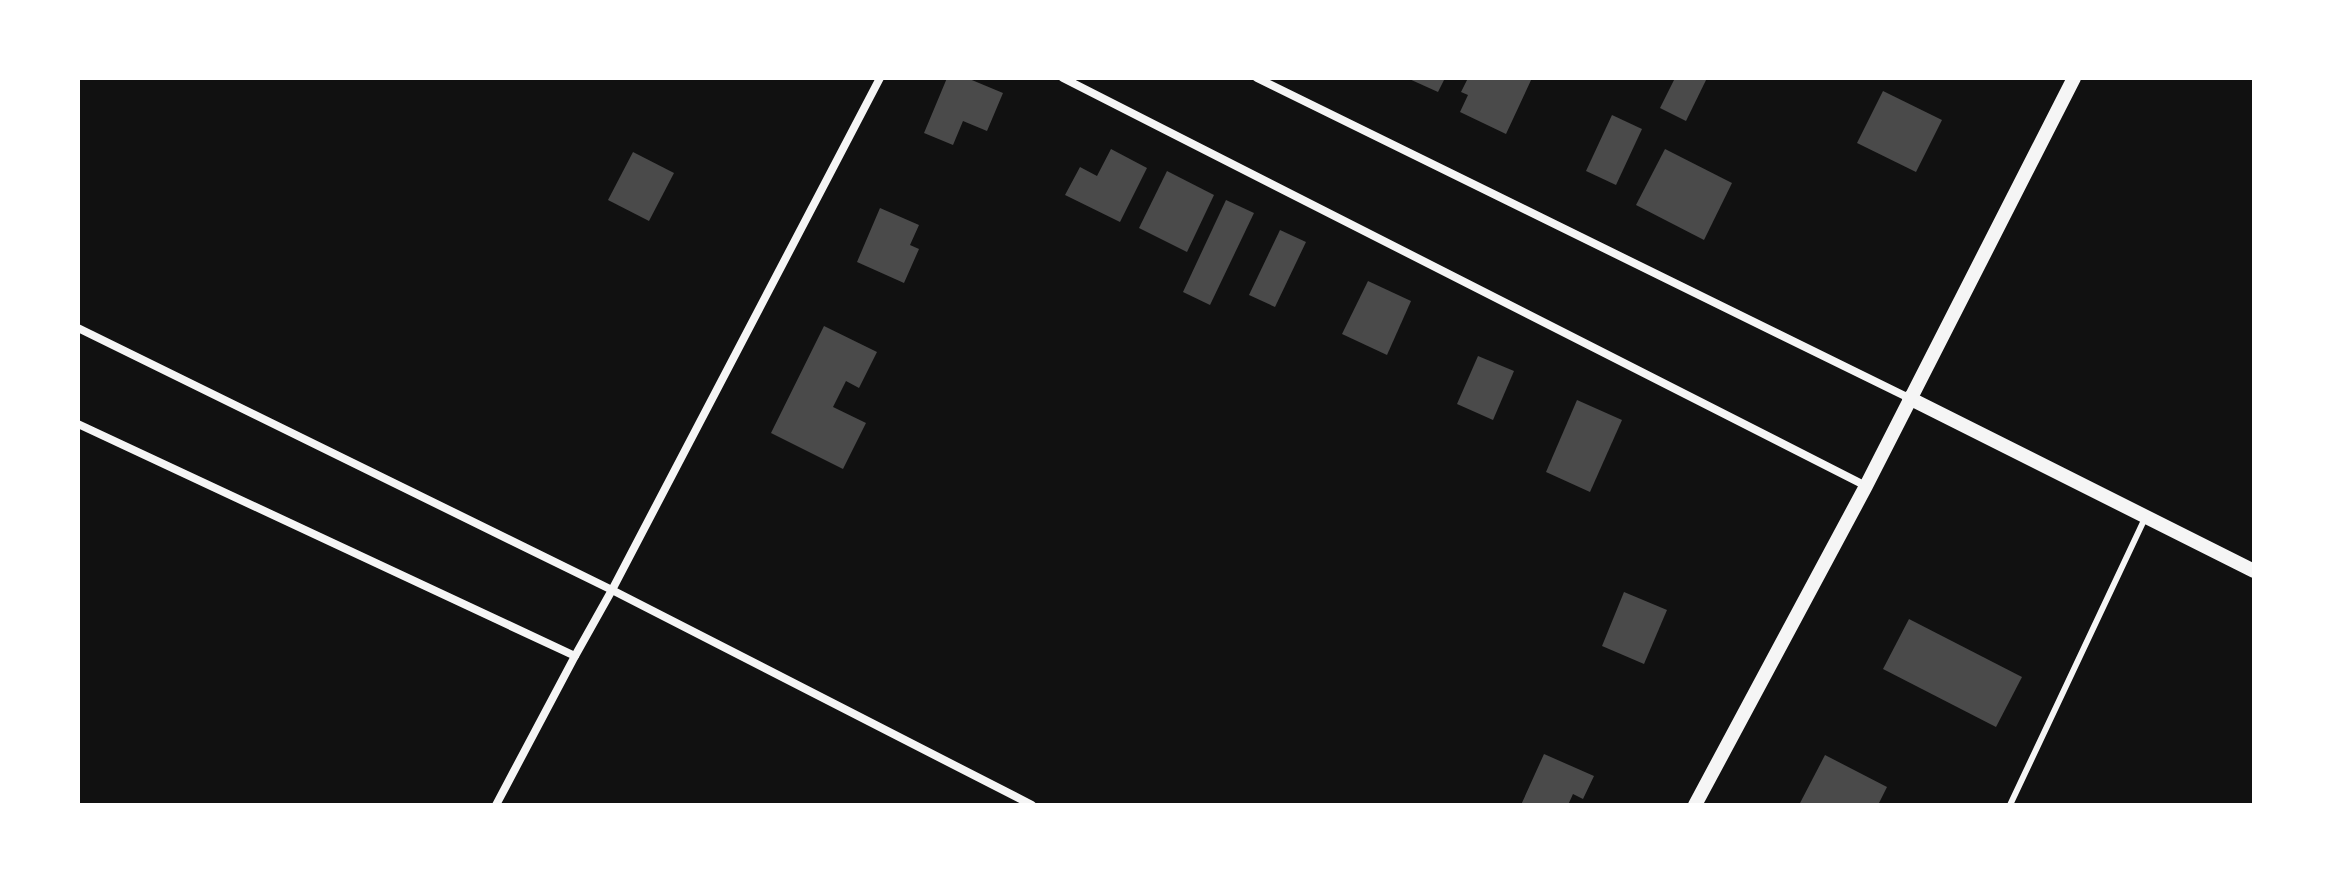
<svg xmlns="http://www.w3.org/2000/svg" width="2332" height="883" font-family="'Alegreya Sans',sans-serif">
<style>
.building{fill:#4a4a4a}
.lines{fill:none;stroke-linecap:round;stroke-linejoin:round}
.service{stroke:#f5f5f5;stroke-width:6}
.minor{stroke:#f5f5f5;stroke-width:8}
.tertiary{stroke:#f5f5f5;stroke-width:14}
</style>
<rect width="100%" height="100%" fill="#111"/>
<g class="building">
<polygon points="947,78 967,78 1003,93 987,131 963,121 953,145 924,133"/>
<polygon points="1407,78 1445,78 1438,92"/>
<polygon points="1468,78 1532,78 1506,134 1460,112 1468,95 1461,92"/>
<polygon points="1675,78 1707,78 1686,121 1660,108"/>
<polygon points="1883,91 1942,120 1916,172 1857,143"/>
<polygon points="1612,115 1642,129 1616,185 1586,171"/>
<polygon points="1111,149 1147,168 1120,222 1065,195 1080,167 1097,176"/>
<polygon points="1665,149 1732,183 1704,240 1636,205"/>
<polygon points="633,152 674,173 649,221 608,200"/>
<polygon points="1167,171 1214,195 1187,252 1139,228"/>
<polygon points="1226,200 1254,213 1210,305 1183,292"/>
<polygon points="880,208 919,225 910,245 919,249 904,283 857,262"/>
<polygon points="1280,230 1306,242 1275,307 1249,295"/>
<polygon points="1368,281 1411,301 1387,355 1342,334"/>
<polygon points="824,326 877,352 859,388 846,381 833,407 866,423 843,469 771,433"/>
<polygon points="1478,356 1514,371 1493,420 1457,404"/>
<polygon points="1577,400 1622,420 1590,492 1546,472"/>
<polygon points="1624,592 1667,610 1644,664 1602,646"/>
<polygon points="1909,619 2022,677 1996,727 1883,669"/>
<polygon points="1544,754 1594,776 1583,799 1573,794 1568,805 1521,805"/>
<polygon points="1825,755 1887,787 1878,805 1799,805"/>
</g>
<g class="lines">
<polyline class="service" points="2010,805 2146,516"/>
<g class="minor">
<polyline points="1063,78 1866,486"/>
<polyline points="1257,78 1909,398"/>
<polyline points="78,328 612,590 1032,805"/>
<polyline points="78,424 575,656"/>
<polyline points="496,805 575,656 612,590 880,78"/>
</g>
<g class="tertiary">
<polyline points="1909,398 2254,571"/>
<polyline points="1695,805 1866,486 2074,78"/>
</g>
</g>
<rect width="2332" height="883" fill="none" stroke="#ffffff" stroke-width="160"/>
</svg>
